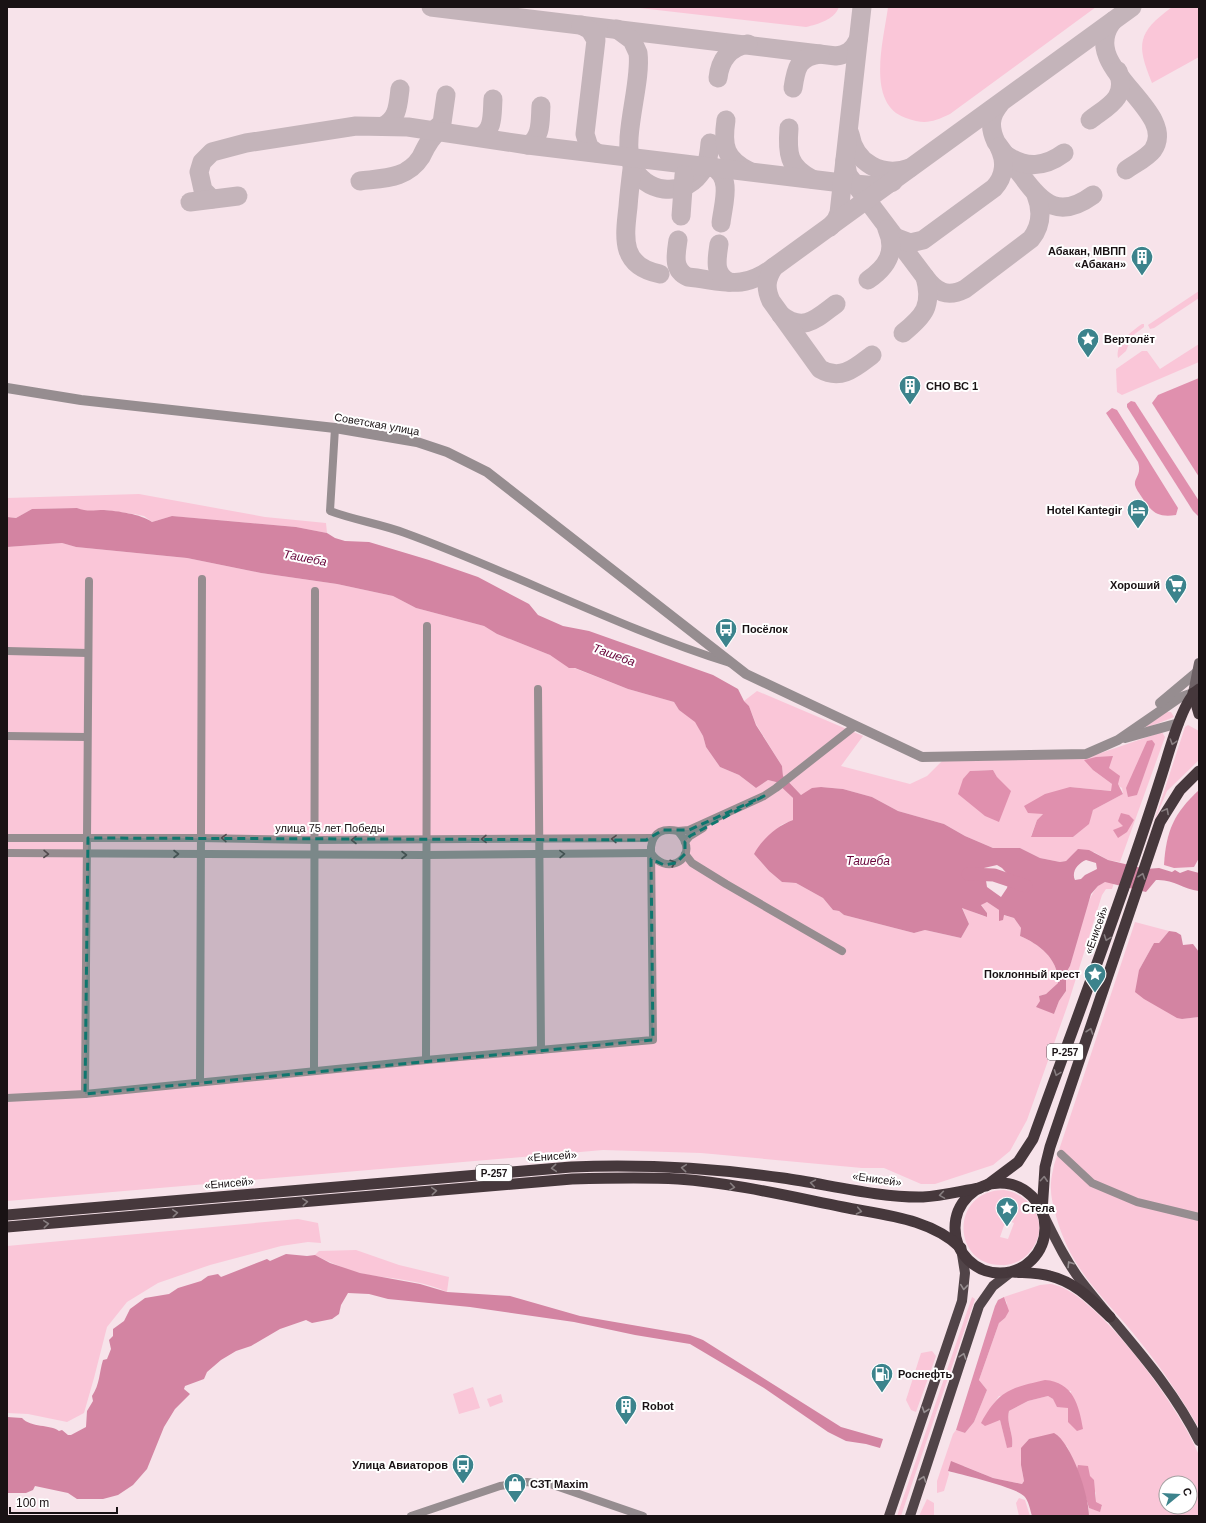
<svg xmlns="http://www.w3.org/2000/svg" width="1206" height="1523" font-family="Helvetica,sans-serif">
<style>
.green{fill:#fac6d8;fill-rule:evenodd}
.forest{fill:#e090ae}
.water{fill:#d384a2;fill-rule:evenodd}
.lines{fill:none;stroke-linecap:round;stroke-linejoin:round}
.river{stroke:#d384a2;stroke-width:13}
.taxiway{stroke:#c4b4ba;stroke-width:19}
.minor{stroke:#968d90;stroke-width:8}
.tertiary{stroke:#968d90;stroke-width:10}
.secondary{stroke:#6e6266;stroke-width:10}
.primary{stroke:#514448;stroke-width:10}
.trunk{stroke:#46383c;stroke-width:11}
.oneway{stroke:#877e80}
.oneway2{stroke:#51494c}
.oneway3{stroke:#978f91}
.marked{fill:#0f766e;fill-opacity:0.2;stroke:#0f766e;stroke-width:3;stroke-dasharray:8 5;stroke-linejoin:round}
.labels{text-anchor:middle;stroke-width:4;stroke-linejoin:round;paint-order:stroke}
.shield{fill:#fff;stroke:#5e595a;stroke-width:1}
.shield-label{font-size:10px;font-weight:bold;fill:#191214}
.poi-label{font-size:11px;font-weight:bold;fill:#191214;stroke:#fff;text-anchor:start}
.street-label{font-size:11px;fill:#191214;stroke:#fff}
.water-label{font-size:12px;font-style:italic;fill:#68053a;stroke:#fff}
</style>
<rect width="100%" height="100%" fill="#f7e3ea"/>
<g class="green">
<path d="M631,7H839C834,20 818,24 806,27Z"/>
<path d="M888,7H1096L950,114C933,122 925,125 906,118C865,104 884,39 888,7Z"/>
<path d="M1172,7H1199V57L1152,83C1136,44 1137,33 1172,7Z"/>
<polygon points="1199,291 1199,298 1154,328 1150,329 1148,325"/>
<path d="M1142,324H1144V327L1132,336L1126,351L1118,358C1115,343 1132,331 1142,324Z"/>
<polygon points="1199,344 1199,362 1122,395 1117,392 1116,369 1142,351 1147,351 1160,369"/>
<polygon points="139,494 265,517 326,523 327,533 296,527 182,517 172,516 152,522 144,516 134,514 104,510 86,512 77,508 32,509 16,518 7,517 7,498"/>
<path d="M62,543L76,547L187,558L261,573L337,584L393,596L416,608L484,626L497,634L550,655L569,667L574,668L628,689L674,702L679,710L695,721L703,736L706,747L720,767L739,775L756,788L768,780L776,782L793,798V820L781,825L754,854L769,871L782,882L796,883L823,898L833,910L839,911L844,915L914,933L925,930L961,938L969,924L962,907C971,910 978,915 987,917V913L981,904L987,902L999,910V914L1014,918L1021,928L1020,936C1039,944 1059,959 1058,983L1046,994L1039,996L1054,1014L1059,1001L1066,991V973L1070,966C1075,948 1086,891 1102,883C1106,881 1110,883 1114,883L1112,889H1106L1102,895L1068,1004L1027,1120L1010,1151L993,1165L935,1184H921L884,1168H862L701,1153L603,1150L7,1201V547Z"/>
<path d="M757,691L863,736L841,766L910,784L927,776L945,758L1098,754L1162,732L1165,737L1120,862L1108,860L1094,852L1070,857L1066,861L1060,862L1040,858L1020,848H993L965,836L944,824L898,811L872,797L843,789L821,787L801,795L783,776L782,766L756,724L749,706L744,701ZM993,770L997,777L970,771ZM1093,770L1122,788L1123,794L1093,810L1088,824L1073,837L1031,836L1037,820L1070,787L1112,791V784Z"/>
<polygon points="1166,712 1171,712 1174,717 1146,728 1145,727"/>
<polygon points="1188,725 1199,731 1199,760 1167,791 1154,822 1185,727"/>
<path d="M1135,922L1169,931L1159,943H1154L1139,970L1167,1012L1182,1019L1199,1017V1428C1181,1398 1163,1370 1141,1343C1106,1298 1072,1274 1056,1216C1053,1205 1050,1194 1051,1183C1051,1177 1053,1171 1054,1165Z"/>
<path d="M1004,1190C1035,1195 1052,1229 1028,1254C1021,1261 1011,1266 1001,1265C951,1265 950,1190 1004,1190ZM1006,1220L1014,1223L1008,1239L1000,1237Z"/>
<polygon points="298,1219 318,1223 321,1243 308,1242 281,1246 210,1265 158,1283 127,1302 107,1327 94,1378 84,1413 67,1422 28,1414 7,1413 7,1246"/>
<path d="M356,1250L399,1265L449,1277L447,1292C426,1282 399,1279 375,1276C354,1273 334,1265 315,1255L319,1251Z"/>
<path d="M1040,1285C1045,1285 1050,1283 1055,1285C1098,1295 1182,1411 1198,1453C1202,1461 1199,1504 1199,1516H1089V1508L1100,1511L1102,1506L1096,1503V1493L1079,1465L1077,1469L1067,1446L1029,1439C1017,1451 1021,1466 1024,1481L1022,1484L993,1478L964,1466L948,1470L949,1474L944,1491L937,1493V1481L953,1434L956,1430L965,1433L974,1422L987,1390L979,1380L999,1323L1005,1318L1007,1303L1004,1297ZM1071,1391L1068,1422V1408L1048,1396L1028,1401L1009,1411C1006,1424 1014,1434 1012,1447H1007L1000,1420L981,1423L999,1396ZM1166,1483H1190V1507H1166Z"/>
<polygon points="972,1297 975,1299 901,1516 897,1516"/>
<polygon points="932,1351 936,1356 916,1412 911,1410 906,1400 921,1353"/>
<polygon points="473,1387 480,1408 459,1414 453,1394"/>
<polygon points="501,1394 503,1402 490,1407 487,1399"/>
<polygon points="1019,1498 1025,1500 1030,1516 1019,1516 1016,1503"/>
<polygon points="927,1499 934,1503 934,1516 919,1516"/>
</g>
<g class="forest">
<polygon points="1199,378 1199,477 1152,403 1158,395"/>
<polygon points="1131,401 1135,402 1199,501 1199,517 1193,511 1127,407 1127,404"/>
<path d="M1112,408L1117,410L1178,508L1176,515C1156,518 1151,511 1141,496C1139,493 1136,489 1135,485C1134,477 1142,475 1138,462L1106,413Z"/>
<polygon points="1152,740 1155,744 1137,795 1128,797 1126,788 1147,741"/>
<polygon points="1113,756 1109,768 1120,776 1118,784 1123,794 1093,810 1089,824 1073,837 1031,837 1037,820 1043,814 1028,813 1024,806 1045,794 1070,787 1111,791 1112,784 1093,770 1084,760 1096,757"/>
<polygon points="993,770 997,777 1011,791 999,822 985,816 958,794 963,779 970,771"/>
<path d="M1199,790V858L1194,867L1174,868L1164,865C1166,831 1174,813 1199,790Z"/>
<polygon points="1121,813 1129,815 1134,820 1127,832 1118,838 1113,830 1123,826 1118,821"/>
<polygon points="1004,1297 1009,1311 1005,1318 999,1323 979,1380 987,1390 974,1422 965,1433 956,1430 995,1306 998,1300"/>
<path d="M1045,1380C1073,1382 1079,1405 1083,1429L1077,1431L1068,1422V1408L1057,1407L1053,1399L1048,1396L1028,1401L1009,1411C1006,1424 1014,1434 1012,1447L1007,1448L1000,1420L985,1426L981,1423C999,1390 1011,1388 1045,1380Z"/>
<polygon points="1078,1465 1088,1466 1090,1476 1094,1480 1096,1502 1102,1505 1100,1512 1089,1508 1077,1469"/>
</g>
<g class="water">
<path d="M77,508C87,512 94,510 104,510C117,511 141,514 152,522L172,516L296,527L327,533L335,538L345,541L369,542L429,560L478,577L529,604L538,615L563,626L589,631L713,675L738,689L744,701L749,706L756,725L782,766L783,776L801,795L812,788L821,787L843,789L872,797L898,811L944,824L965,836L993,848H1020L1040,858L1060,862L1066,861L1078,849L1089,850L1108,860L1146,869L1159,868L1172,872L1175,870L1180,873L1188,870L1199,873V891C1182,889 1174,879 1156,880L1146,892L1105,882L1098,886L1091,894L1070,966L1066,973V991L1059,1001L1054,1014L1036,1007L1040,1001L1039,996L1046,994L1058,983C1059,959 1039,944 1020,936L1021,928L1014,918L1004,915L1003,920L999,921V910L987,902L981,905L987,913V917L962,908L969,924L961,938L925,930L914,933L844,915L839,911L833,910L823,898L796,883L782,882L769,871L754,854C762,839 777,826 793,820V798L776,782L768,780L756,788L739,775L720,767L706,747L703,736L695,722L679,710L674,702L628,689L575,668H569L550,655L497,634L484,626L416,608L393,596L337,584L261,573L187,558L76,547L62,543L7,547V517L16,518L32,509ZM1086,860L1096,863L1097,869L1085,875L1081,879L1075,880C1071,872 1078,863 1086,860ZM997,865L1002,868L1010,877L1007,888L1001,897L987,887L984,868Z"/>
<polygon points="1169,931 1176,932 1181,935 1183,945 1193,944 1199,952 1199,1017 1182,1019 1177,1018 1144,999 1135,992 1139,970 1154,943 1159,943"/>
<path d="M286,1254L307,1256L315,1255L330,1263L360,1273L420,1284L447,1292L510,1296L580,1316L690,1335L703,1340L841,1427L883,1439L880,1448L866,1444L846,1441L828,1432L764,1388L690,1344L635,1335L574,1322L470,1307L388,1299L369,1294L348,1293L341,1305L339,1314L332,1319L312,1323L306,1320L280,1329L251,1346L236,1351L221,1360L207,1372L204,1379L185,1386L184,1389L190,1394L175,1409L164,1427L147,1469L133,1485L118,1495L103,1499H77L68,1493L35,1486L33,1490L26,1493H7V1417L22,1418C31,1428 50,1424 59,1431L62,1430L68,1435H71L86,1427L87,1411L93,1401L92,1396C100,1384 99,1373 103,1360L107,1359L111,1349L109,1340L113,1336V1329L124,1321L130,1309L145,1298L169,1294L178,1288L201,1281L208,1276L218,1274L221,1277L267,1259L270,1261Z"/>
<path d="M1054,1433C1072,1443 1089,1496 1089,1516H1032C1030,1510 1029,1501 1024,1496C1015,1487 963,1475 948,1471L951,1461L993,1478L1022,1484L1024,1481L1021,1465V1448L1029,1439Z"/>
</g>
<g class="lines">
<polyline class="river" points="968,874 994,875 1026,886"/>
<g class="taxiway">
<path d="M431,7L836,56C847,55 853,50 858,40"/>
<path d="M1113,21C1075,67 1180,110 1153,150C1147,158 1134,164 1126,170"/>
<polyline points="581,25 590,30 596,40 585,134 589,147 597,153"/>
<path d="M617,29L632,40L638,53C642,83 621,140 632,165C644,193 682,198 700,174C708,165 709,154 710,143"/>
<path d="M718,78C720,60 729,47 748,44"/>
<path d="M793,88C796,68 798,57 820,54"/>
<path d="M1000,104C990,116 989,127 996,142C1004,153 1013,165 1022,176C1043,205 1060,219 1093,195"/>
<path d="M726,120C722,146 725,159 749,171"/>
<path d="M1090,120C1108,106 1128,98 1118,71"/>
<path d="M383,126C398,119 398,105 400,89"/>
<path d="M789,128C787,153 788,167 812,179"/>
<polyline points="433,131 442,123 446,95"/>
<path d="M850,134C855,163 882,178 910,168"/>
<path d="M479,137C494,132 492,113 493,99"/>
<path d="M528,145C542,138 540,119 541,106"/>
<path d="M1006,155C1026,169 1045,167 1064,153"/>
<path d="M845,160L848,175L855,184L925,277C936,292 947,298 965,289L1031,239C1042,225 1042,210 1036,195"/>
<path d="M633,161C631,177 629,192 628,207C624,240 621,266 660,274"/>
<path d="M713,167C733,178 723,204 721,223"/>
<path d="M360,181C384,178 407,179 421,157C426,147 430,138 438,132"/>
<polyline points="212,199 203,190 199,172 202,162 212,152 246,143 356,126 408,127 528,145 842,183 879,186 893,182"/>
<polyline points="190,202 238,196"/>
<polyline points="681,216 684,175"/>
<polyline points="830,227 836,220 839,213 862,7"/>
<path d="M894,237L910,243L923,240L994,188C1005,176 1006,161 999,147"/>
<path d="M678,240C676,254 672,270 688,277C725,281 743,291 774,267"/>
<path d="M719,244C717,259 713,274 729,282"/>
<path d="M868,280C887,267 897,252 887,229"/>
<path d="M781,315C804,333 817,318 836,304"/>
<path d="M903,333C924,316 933,306 925,277"/>
<path d="M872,355C855,368 841,381 820,369L771,301C765,288 766,279 774,267L1132,7"/>
</g>
<g class="minor">
<path d="M335,428L330,511C354,520 381,524 405,533C515,573 619,628 730,663"/>
<polyline points="7,651 88,653"/>
<polyline points="538,689 541,1050"/>
<polyline points="7,736 87,737"/>
<polyline points="678,831 689,830 764,796 776,788 855,726"/>
<polyline points="7,838 200,838 315,840 653,838"/>
<polyline points="685,842 690,836 703,828"/>
<polyline points="7,853 425,855 651,853"/>
<polyline points="685,854 692,863 726,884 842,951"/>
<polyline points="426,1060 427,626"/>
<polyline points="314,1071 315,591"/>
<polyline points="200,1082 202,579"/>
<polyline points="85,1094 89,581"/>
<path d="M7,1098L85,1094L426,1060L653,1040L651,847C653,831 664,828 678,831C680,834 684,838 685,842C693,861 665,875 651,853"/>
<polyline points="1061,1154 1092,1183 1137,1202 1199,1217"/>
<polyline points="411,1516 500,1486 527,1482 550,1484 643,1516"/>
</g>
<g class="tertiary">
<polyline points="7,388 81,400 335,428 417,442 447,452 487,472 746,674 922,757 1086,754 1118,740 1179,698 1193,693"/>
<polyline points="1160,703 1197,672"/>
<polyline points="1125,738 1179,723"/>
</g>
<polyline class="secondary" points="1193,693 1199,663"/>
<g class="primary">
<path d="M1042,1212C1054,1236 1065,1260 1081,1281C1122,1334 1169,1380 1199,1441"/>
<polyline points="889,1516 962,1301 965,1273 961,1248"/>
<polyline points="910,1516 979,1306 993,1286 1011,1272"/>
</g>
<g class="trunk">
<polyline points="1193,693 1199,714"/>
<circle cx="1000" cy="1228" r="45"/>
<path d="M986,1186L1018,1162L1033,1139C1077,1017 1123,897 1162,774C1169,753 1182,700 1199,689"/>
<polyline points="1042,1212 1045,1167 1050,1147 1160,822 1180,790 1199,771"/>
<path d="M7,1215L571,1167C642,1164 713,1168 783,1178C826,1184 880,1198 923,1197C942,1196 961,1191 980,1188"/>
<path d="M7,1227L572,1179C607,1178 643,1177 678,1179C733,1183 788,1196 843,1207C883,1215 930,1218 961,1248"/>
<path d="M1013,1272C1026,1273 1039,1273 1050,1276C1075,1282 1092,1300 1110,1317"/>
</g>
</g>
<defs><path id="oneway-chevron" d="M-2-3.5L2.5 0L-2 3.5" fill="none" stroke-width="1.6" stroke-linecap="round" stroke-linejoin="round"/></defs>
<g class="oneway">
<use href="#oneway-chevron" transform="translate(1173 742) rotate(108)"/>
<use href="#oneway-chevron" transform="translate(1166 811) rotate(-62)"/>
<use href="#oneway-chevron" transform="translate(1142 876) rotate(-71)"/>
<use href="#oneway-chevron" transform="translate(1107 938) rotate(110)"/>
<use href="#oneway-chevron" transform="translate(1090 1031) rotate(-71)"/>
<use href="#oneway-chevron" transform="translate(1057 1073) rotate(110)"/>
<use href="#oneway-chevron" transform="translate(554 1168) rotate(175)"/>
<use href="#oneway-chevron" transform="translate(684 1168) rotate(-175)"/>
<use href="#oneway-chevron" transform="translate(1044 1179) rotate(-86)"/>
<use href="#oneway-chevron" transform="translate(813 1183) rotate(-171)"/>
<use href="#oneway-chevron" transform="translate(732 1187) rotate(8)"/>
<use href="#oneway-chevron" transform="translate(434 1191) rotate(-5)"/>
<use href="#oneway-chevron" transform="translate(942 1195) rotate(171)"/>
<use href="#oneway-chevron" transform="translate(305 1202) rotate(-5)"/>
<use href="#oneway-chevron" transform="translate(859 1211) rotate(11)"/>
<use href="#oneway-chevron" transform="translate(175 1213) rotate(-5)"/>
<use href="#oneway-chevron" transform="translate(46 1224) rotate(-5)"/>
</g>
<g class="oneway2">
<use href="#oneway-chevron" transform="translate(224 838) rotate(-179)"/>
<use href="#oneway-chevron" transform="translate(484 839) rotate(179)"/>
<use href="#oneway-chevron" transform="translate(614 839) rotate(-179)"/>
<use href="#oneway-chevron" transform="translate(354 840) rotate(180)"/>
<use href="#oneway-chevron" transform="translate(46 854) rotate(1)"/>
<use href="#oneway-chevron" transform="translate(176 854)"/>
<use href="#oneway-chevron" transform="translate(562 854) rotate(-1)"/>
<use href="#oneway-chevron" transform="translate(404 855)"/>
<use href="#oneway-chevron" transform="translate(673 863) rotate(-17)"/>
</g>
<g class="oneway3">
<use href="#oneway-chevron" transform="translate(1070 1264) rotate(-122)"/>
<use href="#oneway-chevron" transform="translate(964 1287) rotate(96)"/>
<use href="#oneway-chevron" transform="translate(963 1356) rotate(-72)"/>
<use href="#oneway-chevron" transform="translate(925 1410) rotate(109)"/>
<use href="#oneway-chevron" transform="translate(923 1479) rotate(-71)"/>
</g>
<path class="marked" d="M764,796L690,836L685,842V854L676,863L664,865L651,859L653,1040L85,1094L88,838L646,840L663,830H689Z"/>
<defs>
<g id="building-pin" transform="scale(1.15)"><path d="M0 17L-7.5 6A9.5 9.5 0 1 1 7.5 6Z" fill="#3c838c" stroke="#fff"/><path d="M-4-6H4V6H1V3H-1V6H-4ZM-2.5-4.3h1.7v1.8h-1.7ZM.8-4.3h1.7v1.8H.8ZM-2.5-1h1.7V.8h-1.7ZM.8-1h1.7V.8H.8Z" fill="#fff"/></g>
<g id="sight-pin" transform="scale(1.15)"><path d="M0 17L-7.5 6A9.5 9.5 0 1 1 7.5 6Z" fill="#3c838c" stroke="#fff"/><path d="M0-6L1.8-2.2L6-1.7L2.9 1.2L3.7 5.4L0 3.3L-3.7 5.4L-2.9 1.2L-6-1.7L-1.8-2.2Z" fill="#fff"/></g>
<g id="hotel-pin" transform="scale(1.15)"><path d="M0 17L-7.5 6A9.5 9.5 0 1 1 7.5 6Z" fill="#3c838c" stroke="#fff"/><path d="M-6-4.5h1.5V1H6V5H4.5V3h-9V5H-6ZM-4 0a1.8 1.8 0 1 1 3.6 0ZM.5 0V-2.5h3Q6-2.5 6 0Z" fill="#fff"/></g>
<g id="supermarket-pin" transform="scale(1.15)"><path d="M0 17L-7.5 6A9.5 9.5 0 1 1 7.5 6Z" fill="#3c838c" stroke="#fff"/><path d="M-6-5.5h2.5l.6 2H6L4.5 2H-2.5L-4.4-4H-6ZM-1.5 3.2a1.3 1.3 0 1 0 .1 0ZM3 3.2a1.3 1.3 0 1 0 .1 0Z" fill="#fff"/></g>
<g id="bus-pin" transform="scale(1.15)"><path d="M0 17L-7.5 6A9.5 9.5 0 1 1 7.5 6Z" fill="#3c838c" stroke="#fff"/><path d="M-5-6H5V4H4V6H2V4H-2V6H-4V4H-5ZM-3.5-4V0h7V-4ZM-3.5 1.2v1.5H-2V1.2ZM2 1.2v1.5H3.5V1.2Z" fill="#fff"/></g>
<g id="fuel-pin" transform="scale(1.15)"><path d="M0 17L-7.5 6A9.5 9.5 0 1 1 7.5 6Z" fill="#3c838c" stroke="#fff"/><path d="M-5.5-6h7V0h2V4h1.3V-2.5L3-4.5l.8-.8L6-3V5H2.5V1h-1V6h-7ZM-4.2-4.7v3.2H.2V-4.7Z" fill="#fff"/></g>
<g id="shop-pin" transform="scale(1.15)"><path d="M0 17L-7.5 6A9.5 9.5 0 1 1 7.5 6Z" fill="#3c838c" stroke="#fff"/><path d="M-5-2.5h2.3a2.7 3.5 0 0 1 5.4 0H5L5.5 6h-11ZM-1.5-2.5h3a1.5 2.3 0 0 0-3 0Z" fill="#fff"/></g>
</defs>
<g fill-rule="evenodd">
<use href="#building-pin" x="1142" y="257"/>
<use href="#sight-pin" x="1088" y="339"/>
<use href="#building-pin" x="910" y="386"/>
<use href="#hotel-pin" x="1138" y="510"/>
<use href="#supermarket-pin" x="1176" y="585"/>
<use href="#bus-pin" x="726" y="629"/>
<use href="#sight-pin" x="1095" y="974"/>
<use href="#sight-pin" x="1007" y="1208"/>
<use href="#fuel-pin" x="882" y="1374"/>
<use href="#building-pin" x="626" y="1406"/>
<use href="#bus-pin" x="463" y="1465"/>
<use href="#shop-pin" x="515" y="1484"/>
</g>
<g class="labels">
<g class="shield">
<rect x="1047" y="1044" width="36" height="16" rx="3"/>
<rect x="476" y="1165" width="36" height="16" rx="3"/>
</g>
<g class="shield-label">
<text x="1065" y="1056">Р-257</text>
<text x="494" y="1177">Р-257</text>
</g>
<g class="poi-label">
<text x="1126" y="255" text-anchor="end">Абакан, МВПП<tspan x="1126" dy="13">«Абакан»</tspan></text>
<text x="1104" y="343">Вертолёт</text>
<text x="926" y="390">СНО ВС 1</text>
<text x="1122" y="514" text-anchor="end">Hotel Kantegir</text>
<text x="1160" y="589" text-anchor="end">Хороший</text>
<text x="742" y="633">Посёлок</text>
<text x="1080" y="978" text-anchor="end">Поклонный крест</text>
<text x="1022" y="1212">Стела</text>
<text x="898" y="1378">Роснефть</text>
<text x="642" y="1410">Robot</text>
<text x="448" y="1469" text-anchor="end">Улица Авиаторов</text>
<text x="530" y="1488">СЗТ Maxim</text>
</g>
<g class="street-label">
<text transform="translate(377 424) rotate(10)" y="4">Советская улица</text>
<text x="330" y="832">улица 75 лет Победы</text>
<text transform="translate(1096 930) rotate(-70)" y="4">«Енисей»</text>
<text transform="translate(552 1156) rotate(-4)" y="4">«Енисей»</text>
<text transform="translate(877 1179) rotate(8)" y="4">«Енисей»</text>
<text transform="translate(229 1183) rotate(-5)" y="4">«Енисей»</text>
</g>
<g class="water-label">
<text transform="translate(305 558) rotate(11)" y="4">Ташеба</text>
<text transform="translate(614 655) rotate(20)" y="4">Ташеба</text>
<text x="868" y="865">Ташеба</text>
</g>
</g>
<rect width="1206" height="1523" fill="none" stroke="#191214" stroke-width="16"/>
<g transform="translate(1178 1495) rotate(72)"><circle r="19" fill="#ffffff" stroke="#a3a0a1"/>
<path d="M0-3L7 15L0 10L-7 15Z" fill="#3c838c"/>
<text y="-6" font-size="11" font-weight="bold" text-anchor="middle" fill="#191214">С</text>
</g>
<path d="M10 1507v6h107v-6" fill="none" stroke="#191214" stroke-width="2"/>
<text x="16" y="1507" font-size="12" fill="#191214" stroke="#ffffff" stroke-width="3" paint-order="stroke">100 m</text>
</svg>
